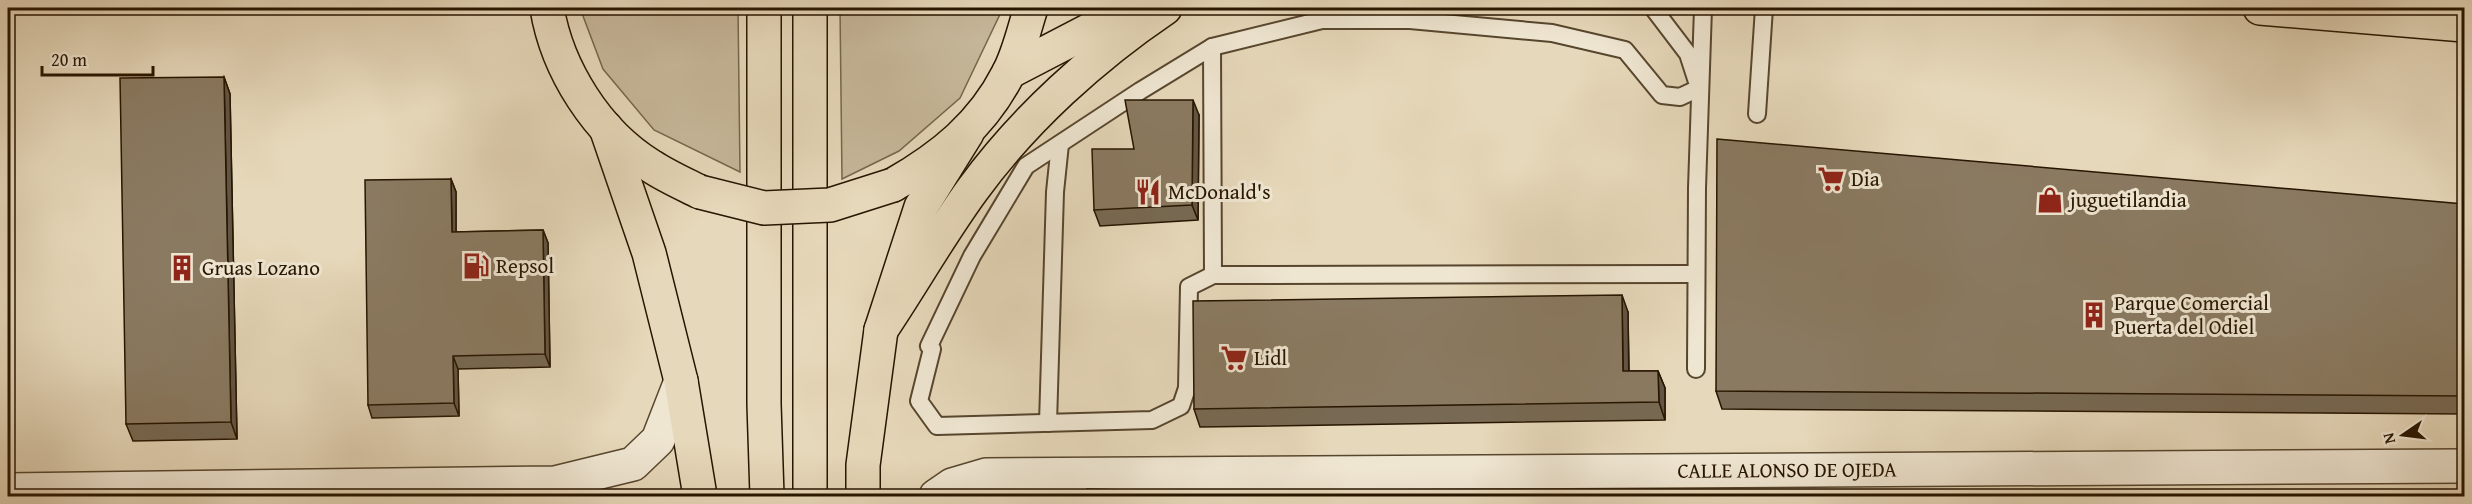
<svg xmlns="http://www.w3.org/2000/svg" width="2472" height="504" font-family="'Gentium Book Plus',serif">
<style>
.green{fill:#c6b79a;stroke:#76664d;stroke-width:1.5}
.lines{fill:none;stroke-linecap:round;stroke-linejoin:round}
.service-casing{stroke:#57462e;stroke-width:20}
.minor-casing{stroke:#57462e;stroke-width:36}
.primary-casing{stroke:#271500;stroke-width:36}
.motorway-casing{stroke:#271500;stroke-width:36}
.service{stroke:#efe6d2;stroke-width:16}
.minor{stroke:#efe6d2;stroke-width:33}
.primary{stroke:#e6d8ba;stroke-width:33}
.motorway{stroke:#e6d8ba;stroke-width:33}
.primary-bridge-casing{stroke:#271500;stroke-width:36;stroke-linecap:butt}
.primary-bridge{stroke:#e6d8ba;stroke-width:33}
.wall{fill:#776953;stroke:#271500;stroke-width:1.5}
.shaded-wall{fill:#615544;stroke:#271500;stroke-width:1.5}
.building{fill:#8a7a61;stroke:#271500;stroke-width:1.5}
.labels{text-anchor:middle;stroke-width:6;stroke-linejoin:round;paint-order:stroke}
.poi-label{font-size:21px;fill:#271500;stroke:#efe6d2;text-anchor:start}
.street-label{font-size:21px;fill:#271500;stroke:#efe6d2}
</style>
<rect width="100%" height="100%" fill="#e6d8ba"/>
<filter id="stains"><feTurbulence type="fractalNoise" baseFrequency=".00333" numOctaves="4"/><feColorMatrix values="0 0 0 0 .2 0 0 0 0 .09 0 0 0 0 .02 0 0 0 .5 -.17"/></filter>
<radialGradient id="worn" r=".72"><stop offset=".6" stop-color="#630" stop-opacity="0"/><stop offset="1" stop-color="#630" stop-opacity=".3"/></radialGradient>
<g class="green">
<polygon points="580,8 738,8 740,172 654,130 603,69"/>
<polygon points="840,8 1003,8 960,98 899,151 842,179"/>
</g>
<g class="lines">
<g class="service-casing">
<g id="service">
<polyline points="1653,8 1688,54 1699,88 1680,97 1662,95 1625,50 1552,33 1410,20 1322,20 1212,47 1140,91 1026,166 972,256 929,346 932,349 919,401 937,426 1152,420 1181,406 1187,388 1189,287 1213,275 1696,274"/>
<polyline points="1212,47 1213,275"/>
<polyline points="1757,114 1764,8"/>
<polyline points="1696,369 1697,188 1703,8"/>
<polyline points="1048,423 1055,192 1060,144"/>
</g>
</g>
<g class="minor-casing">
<g id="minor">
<polyline points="8,490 555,483 633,464 658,440 681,381"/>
<path id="s1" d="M936,496L952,485L986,475L2464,466"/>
</g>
</g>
<g class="primary-casing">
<g id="primary">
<path d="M547,8C557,69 597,133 651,166C666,176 684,184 700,192"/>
<polyline points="2260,8 2464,25"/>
<polyline points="1009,72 1132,8"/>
<path d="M893,185C942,157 982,125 1008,74C1019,54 1024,29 1031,8"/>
</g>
</g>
<g class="motorway-casing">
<g id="motorway">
<polyline points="764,8 764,404 767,496"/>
<polyline points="606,128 649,253 681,381 700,496"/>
<path d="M881,330C912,284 940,234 973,189C1024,119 1094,56 1165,8"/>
<polyline points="810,496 810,8"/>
<polyline points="863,496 863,465 881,330 921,207 967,133"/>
</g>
</g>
<use href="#service" class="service"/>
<use href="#minor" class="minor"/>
<use href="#primary" class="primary"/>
<use href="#motorway" class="motorway"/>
<g class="primary-bridge-casing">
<polyline id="primary-bridge" points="700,192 764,208 830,205 893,185"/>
</g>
<use href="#primary-bridge" class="primary-bridge"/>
</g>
<g class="wall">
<polygon points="224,77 230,94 237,439 133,441 126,424"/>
<polygon points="1199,115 1198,220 1100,226 1094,210 1134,149"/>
<polygon points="451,179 456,192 456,232 543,230 548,243 550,367 458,369 459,416 372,418 368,405"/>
<polygon points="2464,204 2464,414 1722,409 1716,391"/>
<polygon points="1628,312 1629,371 1658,371 1665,388 1665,420 1200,427 1194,409"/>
</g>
<g class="shaded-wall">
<polygon points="224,77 230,94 237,439 231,422"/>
<polygon points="1193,100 1199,115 1198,220 1192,205"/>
<polygon points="451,179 456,192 456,245 452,232"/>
<polygon points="543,230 548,243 550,367 545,354"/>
<polygon points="1622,295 1628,312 1629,388 1623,371"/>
<polygon points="453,356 458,369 459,416 454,403"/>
<polygon points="1658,371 1665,388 1665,420 1659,402"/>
</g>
<g class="building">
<polygon points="224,77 231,422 126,424 120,78"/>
<polygon points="1125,100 1193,100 1192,205 1094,210 1092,149 1134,149"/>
<polygon points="1717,139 2464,204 2464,396 1716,391"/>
<polygon points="451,179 452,232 543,230 545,354 453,356 454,403 368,405 365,180"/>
<polygon points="1622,295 1623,371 1658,371 1659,402 1194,409 1193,301"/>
<polygon points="1087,489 1367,496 1089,496"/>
</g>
<defs>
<g id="supermarket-bare" transform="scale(2.07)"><path d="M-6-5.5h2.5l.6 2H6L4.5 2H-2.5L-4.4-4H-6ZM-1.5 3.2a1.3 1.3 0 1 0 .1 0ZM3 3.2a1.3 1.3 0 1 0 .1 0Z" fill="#8f2418" stroke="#efe6d2" stroke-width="2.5" paint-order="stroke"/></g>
<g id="restaurant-bare" transform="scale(2.07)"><path d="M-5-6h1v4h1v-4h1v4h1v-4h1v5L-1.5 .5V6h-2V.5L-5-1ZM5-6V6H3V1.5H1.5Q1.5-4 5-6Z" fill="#8f2418" stroke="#efe6d2" stroke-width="2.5" paint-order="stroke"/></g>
<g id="shop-bare" transform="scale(2.07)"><path d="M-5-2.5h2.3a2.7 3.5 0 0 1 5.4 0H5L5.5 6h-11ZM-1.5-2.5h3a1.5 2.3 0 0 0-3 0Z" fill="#8f2418" stroke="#efe6d2" stroke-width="2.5" paint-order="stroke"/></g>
<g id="fuel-bare" transform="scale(2.07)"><path d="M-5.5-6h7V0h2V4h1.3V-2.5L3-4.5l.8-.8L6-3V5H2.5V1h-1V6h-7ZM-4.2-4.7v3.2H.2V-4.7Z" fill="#8f2418" stroke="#efe6d2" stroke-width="2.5" paint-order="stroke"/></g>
<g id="building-bare" transform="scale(2.07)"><path d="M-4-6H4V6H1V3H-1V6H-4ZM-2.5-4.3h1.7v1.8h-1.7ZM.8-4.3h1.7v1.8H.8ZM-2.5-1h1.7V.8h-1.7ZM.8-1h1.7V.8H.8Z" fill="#8f2418" stroke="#efe6d2" stroke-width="2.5" paint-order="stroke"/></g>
</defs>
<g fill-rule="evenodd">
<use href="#supermarket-bare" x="1831" y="179"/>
<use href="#restaurant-bare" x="1148" y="192"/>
<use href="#shop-bare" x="2050" y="200"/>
<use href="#fuel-bare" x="476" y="266"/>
<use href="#building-bare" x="182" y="268"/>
<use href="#building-bare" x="2094" y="315"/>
<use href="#supermarket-bare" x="1234" y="358"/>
</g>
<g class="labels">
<g class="poi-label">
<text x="1851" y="186">Dia</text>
<text x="1168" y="199">McDonald's</text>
<text x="2070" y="207">juguetilandia</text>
<text x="496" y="273">Repsol</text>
<text x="202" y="275">Gruas Lozano</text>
<text x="2114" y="310">Parque Comercial<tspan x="2114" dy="24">Puerta del Odiel</tspan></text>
<text x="1254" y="365">Lidl</text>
</g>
<g class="street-label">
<text dy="7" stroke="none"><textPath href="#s1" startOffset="856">CALLE ALONSO DE OJEDA</textPath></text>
</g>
</g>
<rect width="2472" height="504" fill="none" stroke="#e6d8ba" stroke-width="30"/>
<rect x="9" y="9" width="2454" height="486" fill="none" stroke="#271500" stroke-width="3"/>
<rect x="15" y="15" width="2442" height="474" fill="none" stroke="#271500" stroke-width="1.5"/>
<g transform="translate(2403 435) rotate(256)" stroke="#efe6d2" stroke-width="4.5" paint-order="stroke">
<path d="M0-4.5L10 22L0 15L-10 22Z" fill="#271500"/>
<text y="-9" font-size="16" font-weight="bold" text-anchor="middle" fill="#271500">N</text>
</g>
<path d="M42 66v9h111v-9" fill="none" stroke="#271500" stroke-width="3"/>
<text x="51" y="66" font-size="18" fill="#271500" stroke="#efe6d2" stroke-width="4.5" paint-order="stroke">20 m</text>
<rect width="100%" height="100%" filter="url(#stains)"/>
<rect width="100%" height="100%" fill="url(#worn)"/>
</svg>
